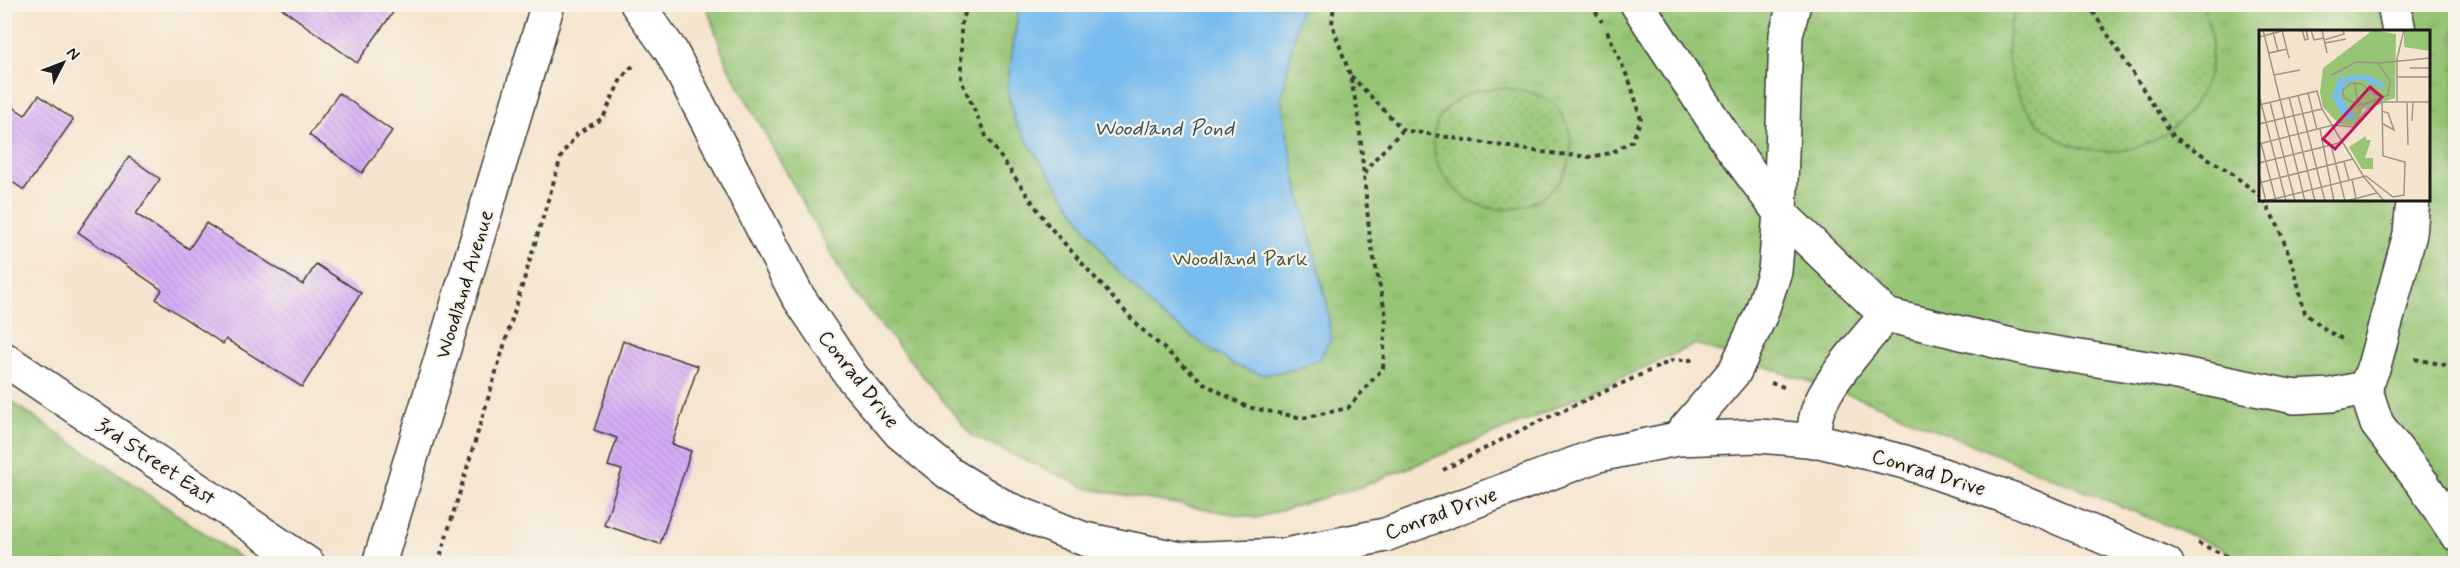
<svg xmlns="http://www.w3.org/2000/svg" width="2460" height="568" font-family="Mynerve,sans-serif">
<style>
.park{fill:url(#park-tufts);stroke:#597048;stroke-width:1.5;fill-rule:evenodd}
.garden{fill:url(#garden-dots);stroke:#597048;stroke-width:1.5}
.water{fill:#77bcee;stroke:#4a6c85;stroke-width:1.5}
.building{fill:url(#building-back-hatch)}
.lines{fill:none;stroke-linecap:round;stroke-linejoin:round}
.minor-casing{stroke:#3d3a37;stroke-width:36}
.path{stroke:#3d3a37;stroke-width:4;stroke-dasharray:4.5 4.5;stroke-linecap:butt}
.minor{stroke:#fff;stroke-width:33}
.labels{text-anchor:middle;stroke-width:4.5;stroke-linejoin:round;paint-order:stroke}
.park-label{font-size:21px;fill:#47573b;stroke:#f7f3e8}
.street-label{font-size:21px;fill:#1c1c1c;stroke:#f7f3e8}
.water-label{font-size:22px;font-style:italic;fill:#3c5466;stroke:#f7f3e8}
.inset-road{fill:none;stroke:#9e9486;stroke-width:1.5}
.view{fill:#c2185b;fill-opacity:0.15;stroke:#c2185b;stroke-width:3}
.inset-edge{fill:none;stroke:#1c1c1c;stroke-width:3}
</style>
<defs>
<pattern id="park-tufts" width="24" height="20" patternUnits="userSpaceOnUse" patternTransform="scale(1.5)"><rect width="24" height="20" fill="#96c574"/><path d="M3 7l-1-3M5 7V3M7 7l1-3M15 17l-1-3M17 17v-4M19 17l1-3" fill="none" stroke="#81a964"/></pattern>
<pattern id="garden-dots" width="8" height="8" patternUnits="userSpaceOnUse" patternTransform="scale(1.5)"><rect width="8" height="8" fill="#96c574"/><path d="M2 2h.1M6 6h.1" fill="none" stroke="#81a964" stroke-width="1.8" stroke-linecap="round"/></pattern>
<pattern id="building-back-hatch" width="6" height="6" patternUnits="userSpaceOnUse" patternTransform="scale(1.5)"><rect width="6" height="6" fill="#d4acf5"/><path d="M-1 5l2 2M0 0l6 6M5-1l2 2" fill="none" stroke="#b593d1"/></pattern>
</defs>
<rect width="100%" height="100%" fill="#f7f3e8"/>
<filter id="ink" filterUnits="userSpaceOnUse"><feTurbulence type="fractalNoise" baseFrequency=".0167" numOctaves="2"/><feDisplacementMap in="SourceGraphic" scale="12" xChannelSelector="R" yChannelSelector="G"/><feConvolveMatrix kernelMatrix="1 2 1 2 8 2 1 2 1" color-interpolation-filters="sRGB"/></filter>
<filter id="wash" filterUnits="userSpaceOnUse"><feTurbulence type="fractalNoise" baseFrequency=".008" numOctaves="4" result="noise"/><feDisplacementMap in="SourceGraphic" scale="24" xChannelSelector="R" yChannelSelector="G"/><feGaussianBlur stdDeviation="1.35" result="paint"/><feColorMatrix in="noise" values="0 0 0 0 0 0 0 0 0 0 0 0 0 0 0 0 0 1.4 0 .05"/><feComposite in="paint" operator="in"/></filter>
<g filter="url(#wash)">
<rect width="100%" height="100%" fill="#f5e4cd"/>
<g class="park">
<path d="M706,5H2455V563H2246L2219,547L1865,400L1696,344L1530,419L1363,486L1256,518L1089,489L972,436L849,286L726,63ZM2260,32H2428V200H2260Z"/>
<polygon points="4,397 5,397 248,563 5,563"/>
</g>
<g class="garden">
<path d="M2019,4L2201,5C2214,25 2215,62 2205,84C2160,186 2021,168 2008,57C2006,40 2010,19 2019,4Z"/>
<path d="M1497,88C1514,89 1535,90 1549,101C1575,121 1579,161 1556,185C1480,263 1377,133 1470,93C1478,90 1488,89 1497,88Z"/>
</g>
<polygon class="water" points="1019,5 1301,5 1281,100 1295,175 1327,303 1331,339 1319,359 1297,369 1264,375 1234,365 1159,314 1109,261 1031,147 1015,122 1007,88"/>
<g id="blocks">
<g class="building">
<polygon points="276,4 399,4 357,63"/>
<polygon points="339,93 392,131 362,173 309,135"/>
<polygon points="39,95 73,120 24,190 4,176 4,101 25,115"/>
<polygon points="129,157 160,179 136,214 189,249 206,223 303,285 316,264 361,293 302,387 226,339 223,344 156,299 162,290 78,232"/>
<polygon points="623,341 698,366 672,444 691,451 660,544 604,525 622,470 608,466 617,438 594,430"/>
</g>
</g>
</g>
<g filter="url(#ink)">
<use href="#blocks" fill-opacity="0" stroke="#3d3a37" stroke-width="1.5"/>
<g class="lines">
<g class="minor-casing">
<g id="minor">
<polyline points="637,4 671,51 797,295 852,377 900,433 950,474 1006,508 1084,539 1181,559 1286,555 1385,535 1598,455 1677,439 1759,436 1819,441 1905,462 2016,500 2167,564"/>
<polyline points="1637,4 1730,145 1780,213 1775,271 1761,314 1735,371 1677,439"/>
<polyline points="1794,4 1786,35 1780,213 1886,315 2024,348 2172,372 2295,397 2331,395 2365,388 2377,424 2423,484 2456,534"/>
<polyline points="2394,4 2399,32"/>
<polyline points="4,359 308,564"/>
<polyline points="2365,388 2374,366 2410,234 2413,200"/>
<path d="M1814,441C1814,433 1814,424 1816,417C1822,386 1866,340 1886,315"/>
<polyline points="379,564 548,4"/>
</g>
</g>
<g class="path">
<polyline points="968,4 961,25 961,80 986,136 1049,226 1138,326 1205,384 1247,407 1303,418 1348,408 1383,368 1386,316 1370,239 1358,113 1350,75 1332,24 1334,4"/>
<polyline points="1591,4 1602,22"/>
<polyline points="2088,4 2174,137 2230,172 2260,196"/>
<polyline points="1351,76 1403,130 1541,152 1589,157 1611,153 1632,141 1641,119 1631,85 1607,31"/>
<polyline points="1365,174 1372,162 1403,130"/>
<polyline points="2263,200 2278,226 2294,268 2305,313 2329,332 2344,340"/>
<polyline points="2415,359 2456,367"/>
<polyline points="1771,383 1787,388"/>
<polyline points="1443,470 1525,428 1673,360 1695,360"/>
<polyline points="2198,543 2244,564"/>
<polyline points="438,564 562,154 578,133 603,118 620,81 629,69 637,64"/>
</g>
<use href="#minor" class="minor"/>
</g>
</g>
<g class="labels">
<g class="park-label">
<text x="1240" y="265">Woodland Park</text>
</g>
<g class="street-label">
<text transform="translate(464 284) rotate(-73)" y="7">Woodland Avenue</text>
<text transform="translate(859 379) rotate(52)" y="7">Conrad Drive</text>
<text transform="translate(156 461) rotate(34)" y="7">3rd Street East</text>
<text transform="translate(1929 472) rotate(17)" y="7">Conrad Drive</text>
<text transform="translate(1441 513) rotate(-20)" y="7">Conrad Drive</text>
</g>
<g class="water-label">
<text x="1164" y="135">Woodland Pond</text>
</g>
</g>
<g transform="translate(2259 30)">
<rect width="171" height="171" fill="#f5e4cd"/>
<path d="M114,0L137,4L136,68L104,79L99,92L92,96L80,94L64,77L61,62L64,38ZM145,0H171V21L145,17ZM107,106V110H112L106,128H114V139H103L90,117Z" fill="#96c574"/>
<path d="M83,41V50L91,45H109L127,55L124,58L100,49L86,53L81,66L97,87L93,90L83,86L73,66Z" fill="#77bcee"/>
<path class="inset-road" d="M4,0L46,171M23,0L30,28M43,0L46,10L49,9L47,0M52,0L55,10L65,8M63,0L68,23M14,2L19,21M0,7L27,0M65,10L85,4L84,0M66,13L87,9M10,23L28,19M120,33L171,28M151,38H171M80,41L73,45L97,32L119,33L131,51L129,65L103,75L98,69L96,52M15,45L41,40M138,47H171M49,63L58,100M0,65L27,171M39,65L66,171M30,67L56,171M138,71V29L145,0M11,72L36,171M148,72L149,115M0,75L58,61L63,79L105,147L125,171M101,75L85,68L84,60L92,53L103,54L118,66M123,81L129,83L135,100L124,94M153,91L154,72M0,94L63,79M61,99L75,171M2,113L17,171M0,114L74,95L94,97L108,79L123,72H171M72,115L86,171M85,132L90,150M0,133L84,112M0,144L7,171M93,149L97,169M0,153L94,129M7,171L107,146L134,167L145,165L146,132L124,126L123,72M87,171L118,163"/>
<path class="view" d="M111,57L123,67L76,119L64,109Z"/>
<rect width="171" height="171" class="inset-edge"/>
</g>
<rect width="2460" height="568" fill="none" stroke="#f7f3e8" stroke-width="24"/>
<g transform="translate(63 63) rotate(48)" stroke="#f7f3e8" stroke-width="4.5" paint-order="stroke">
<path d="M0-4.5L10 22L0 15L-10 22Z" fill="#1c1c1c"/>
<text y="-9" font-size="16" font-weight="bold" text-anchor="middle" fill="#1c1c1c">N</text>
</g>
</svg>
